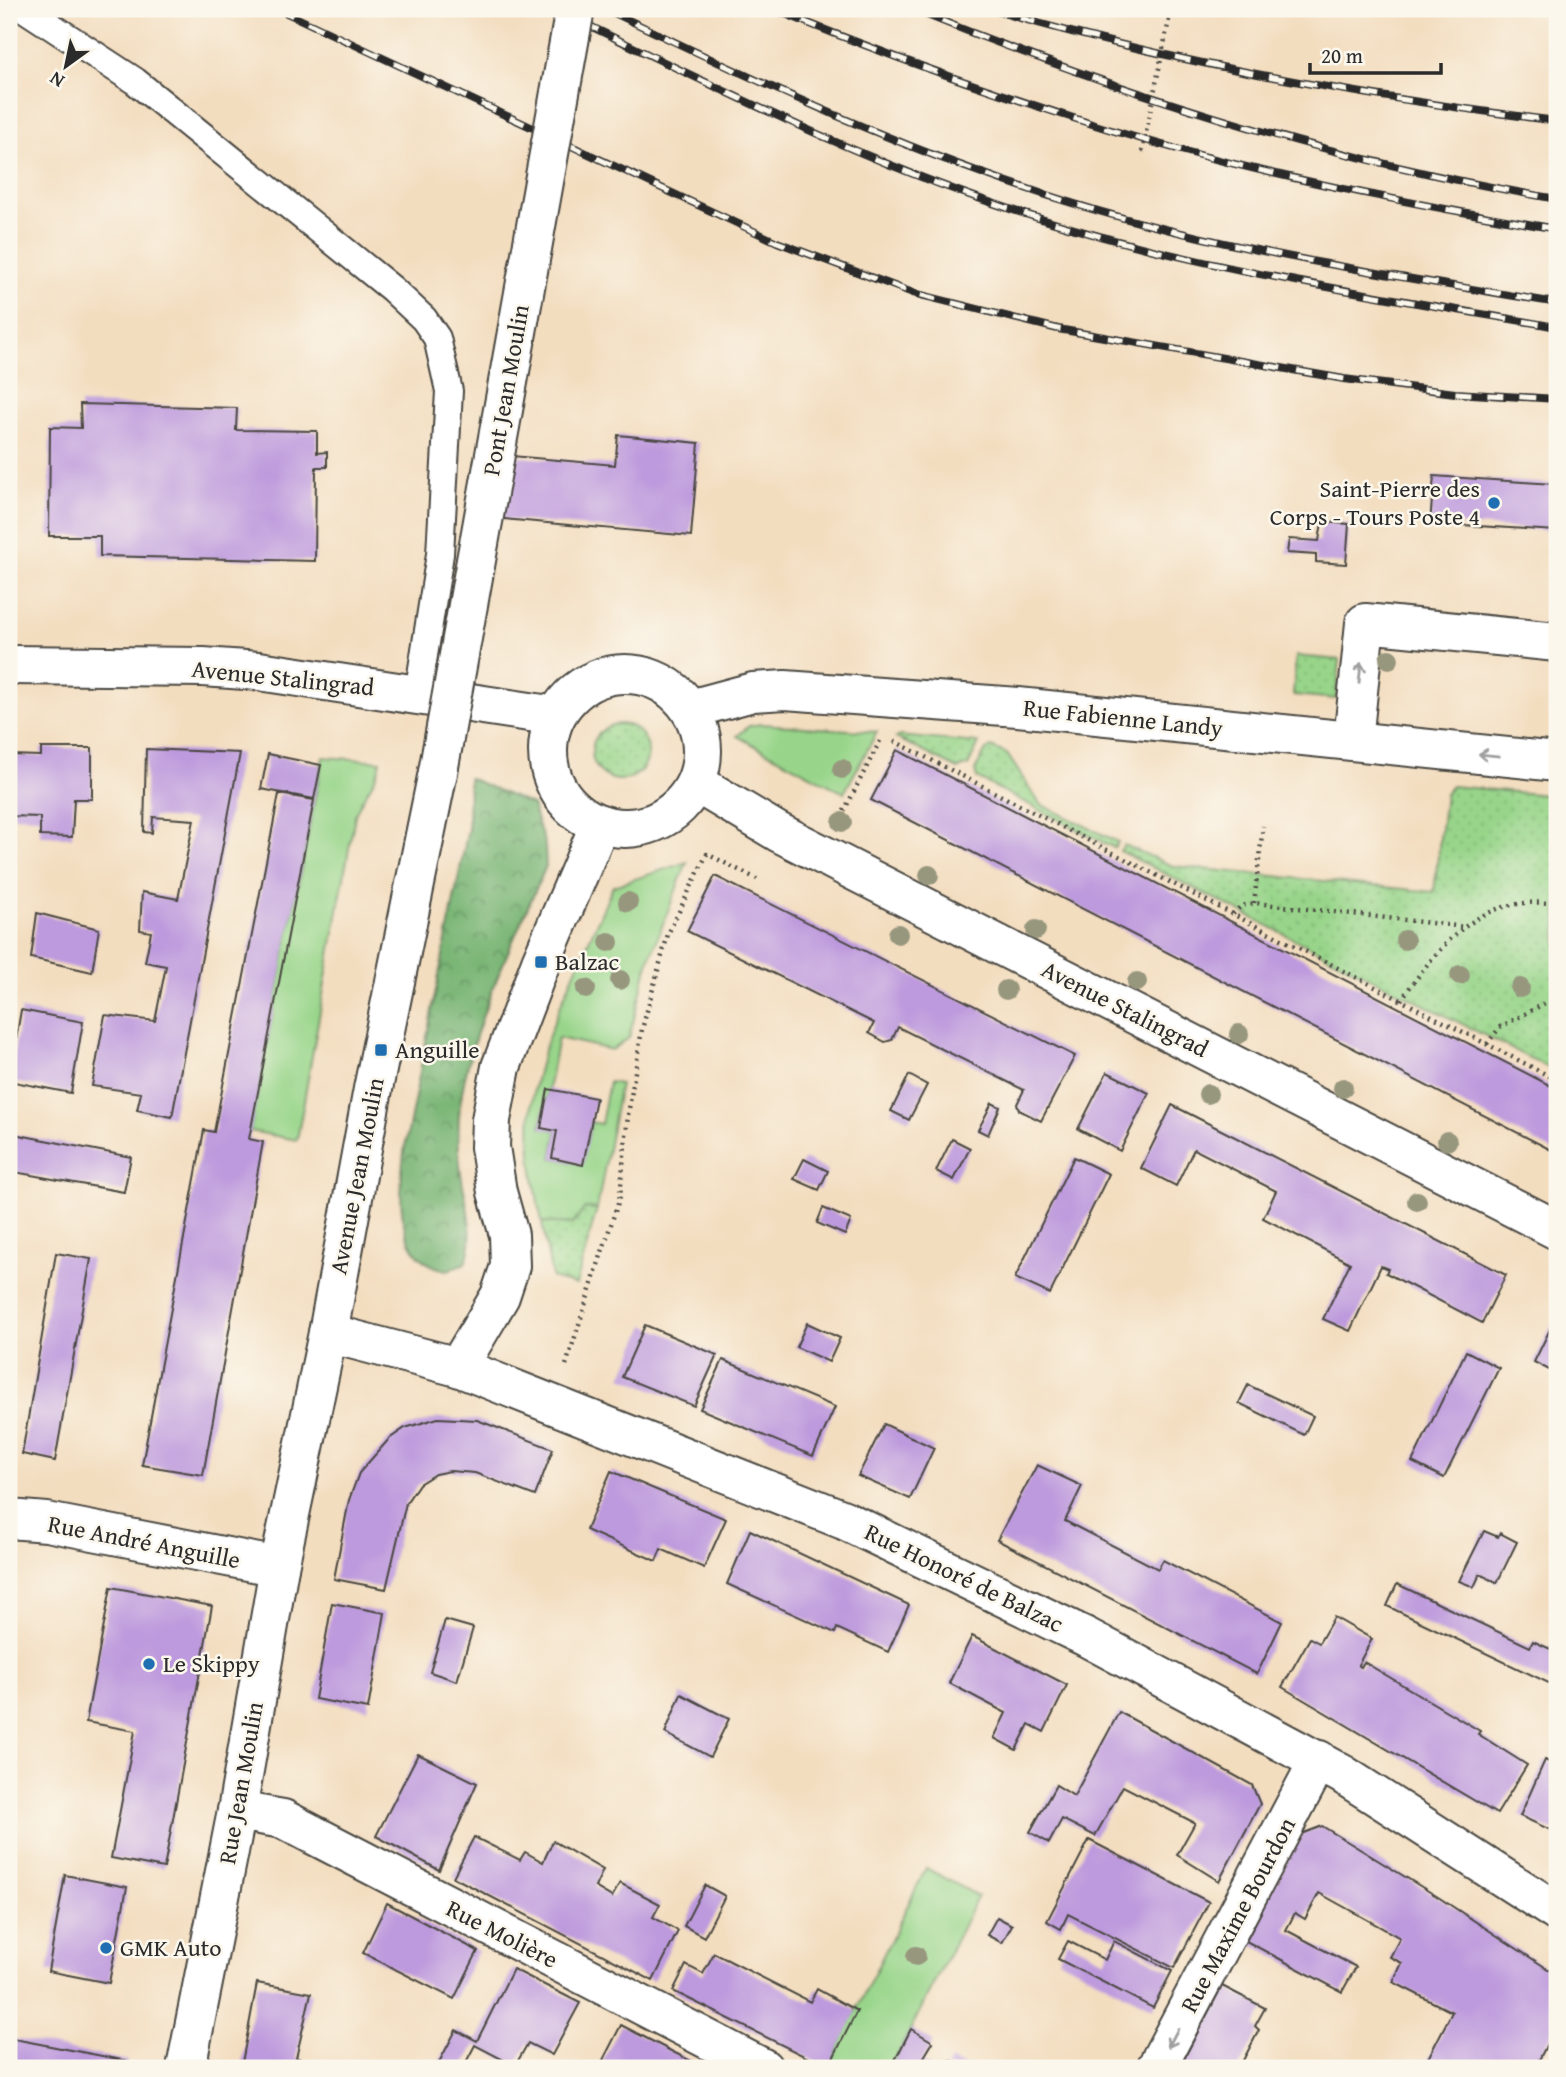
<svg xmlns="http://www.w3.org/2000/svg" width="1566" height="2077" font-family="'Gentium Book Plus',serif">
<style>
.grass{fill:#98d58a;stroke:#62805a;stroke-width:2}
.forest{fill:url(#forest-crowns);stroke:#527050;stroke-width:2}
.park{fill:url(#park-dots);stroke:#62805a;stroke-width:2}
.building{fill:#bd9add}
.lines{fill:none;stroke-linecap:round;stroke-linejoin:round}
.service-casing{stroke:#494641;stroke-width:30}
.minor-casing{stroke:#494641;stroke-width:42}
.tertiary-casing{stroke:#494641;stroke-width:42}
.secondary-casing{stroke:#494641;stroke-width:42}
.path{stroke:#494641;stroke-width:4.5;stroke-dasharray:2 5;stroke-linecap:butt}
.service{stroke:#fff;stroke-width:26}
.minor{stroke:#fff;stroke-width:38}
.tertiary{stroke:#fff;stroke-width:38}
.secondary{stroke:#fff;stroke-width:38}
.rail-casing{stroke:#2b2b2b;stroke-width:8}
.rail{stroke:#fbf7ec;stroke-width:5;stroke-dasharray:16;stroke-linecap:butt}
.secondary-bridge-casing{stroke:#494641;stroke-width:42;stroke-linecap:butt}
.secondary-bridge{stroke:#fff;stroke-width:38}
.tree{fill:#97977e}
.oneway{stroke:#a0a0a0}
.poi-dot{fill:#1f6fb2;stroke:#fbf7ec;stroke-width:2.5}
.labels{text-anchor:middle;stroke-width:5;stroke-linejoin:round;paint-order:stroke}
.street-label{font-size:24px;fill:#2b2b2b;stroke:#fbf7ec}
.poi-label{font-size:24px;fill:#2b2b2b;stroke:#fbf7ec;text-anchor:start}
</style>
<defs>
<pattern id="forest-crowns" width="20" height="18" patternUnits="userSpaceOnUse" patternTransform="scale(1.75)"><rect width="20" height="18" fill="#7ab676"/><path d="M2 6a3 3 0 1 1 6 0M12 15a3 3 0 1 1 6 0" fill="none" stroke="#649461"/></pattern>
<pattern id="park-dots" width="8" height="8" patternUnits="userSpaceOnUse" patternTransform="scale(1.75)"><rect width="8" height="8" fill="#98d58a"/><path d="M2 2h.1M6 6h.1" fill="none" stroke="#83b777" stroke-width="1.8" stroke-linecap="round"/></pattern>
</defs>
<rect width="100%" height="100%" fill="#fbf7ec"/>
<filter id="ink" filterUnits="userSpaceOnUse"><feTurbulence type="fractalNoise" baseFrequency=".0143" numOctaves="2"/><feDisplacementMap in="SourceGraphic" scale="14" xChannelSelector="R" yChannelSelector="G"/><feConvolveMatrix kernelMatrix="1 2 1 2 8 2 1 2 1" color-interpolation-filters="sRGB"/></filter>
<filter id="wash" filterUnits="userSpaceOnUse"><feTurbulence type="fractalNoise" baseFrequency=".00686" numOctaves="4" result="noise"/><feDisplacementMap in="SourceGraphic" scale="28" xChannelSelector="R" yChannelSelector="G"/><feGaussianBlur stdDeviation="1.57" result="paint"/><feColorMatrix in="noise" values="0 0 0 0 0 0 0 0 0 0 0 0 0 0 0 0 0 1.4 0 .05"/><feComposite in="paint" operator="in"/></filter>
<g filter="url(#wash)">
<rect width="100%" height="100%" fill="#f3ddbf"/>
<g class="grass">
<polygon points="760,724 877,732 844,793 737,736 749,726"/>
<path d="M323,757L381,761C377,782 362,795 355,815L297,1140L250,1131Z"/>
<path d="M687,862L649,960L629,1038L612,1050L558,1038L541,1127L557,1131L552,1158L582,1164L591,1122L601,1124L609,1082L620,1084L597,1209L585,1208L573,1224L542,1222C533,1180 526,1138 533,1095C544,1028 587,949 613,886Z"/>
<polygon points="926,1868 978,1896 891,2068 828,2068"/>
</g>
<path class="forest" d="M469,778L532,805L545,845L546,866C513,943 472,1021 460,1105C458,1123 458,1145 460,1164C462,1194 479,1234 465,1263L448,1270C394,1263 399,1193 404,1152L468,829Z"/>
<g class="park">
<polygon points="1296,656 1340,660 1336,699 1293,695"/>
<circle cx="620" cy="752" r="28"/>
<polygon points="899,736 979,743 968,766 958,769 896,738"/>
<polygon points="991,747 1007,754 1040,804 1118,842 1114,848 977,778 975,770 986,750"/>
<polygon points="1452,786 1557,796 1557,1072 1120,851 1124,845 1173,866 1434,892 1445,794"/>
<polygon points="585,1208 597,1209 576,1285 552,1278 542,1222 573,1224"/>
</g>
<g id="blocks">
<g class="building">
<polygon points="80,404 237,408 236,430 317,431 317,453 327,452 327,467 316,467 315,561 100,556 100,536 49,536 50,427 81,428"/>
<polygon points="618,435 699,443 691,536 482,517 488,454 615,465"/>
<polygon points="1555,459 1557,531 1430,523 1434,476 1553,484"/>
<polygon points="1322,522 1349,524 1346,564 1316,562 1316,555 1287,553 1289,539 1319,541"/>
<polygon points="41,748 92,748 92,799 74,799 72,837 40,836 40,817 9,816 9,755 41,756"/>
<polygon points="146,749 240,753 172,1117 137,1110 141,1093 92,1086 105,1015 155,1021 166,966 145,962 151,932 140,930 142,892 178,899 194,820 153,817 152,833 144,832"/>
<polygon points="897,750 1557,1089 1557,1153 871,800"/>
<polygon points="268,754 321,765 314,799 261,789"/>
<polygon points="279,794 314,800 249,1139 263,1142 203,1475 142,1465 204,1130 214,1132"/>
<polygon points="715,876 1075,1056 1041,1121 1019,1110 1017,1104 1024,1090 898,1027 892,1040 885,1042 869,1033 874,1023 687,931"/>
<polygon points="37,913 99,929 92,972 31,958"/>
<polygon points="21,1010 83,1022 71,1093 9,1081"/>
<polygon points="1107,1072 1149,1093 1120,1151 1078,1129"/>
<polygon points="909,1075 927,1085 909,1120 891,1111"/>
<polygon points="548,1089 596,1098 583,1165 552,1158 557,1131 541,1128"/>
<polygon points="992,1103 1000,1107 988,1135 978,1130"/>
<polygon points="1172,1105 1506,1275 1482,1323 1386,1273 1388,1269 1381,1266 1350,1331 1323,1319 1350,1263 1263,1218 1276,1191 1194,1149 1176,1186 1141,1168"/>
<polygon points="9,1133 131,1157 124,1192 9,1171"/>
<polygon points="952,1139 970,1148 954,1180 936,1171"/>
<polygon points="1074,1157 1109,1174 1050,1294 1015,1278"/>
<polygon points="804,1159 828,1171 819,1190 794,1179"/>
<polygon points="823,1208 851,1220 845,1235 817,1223"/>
<polygon points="56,1253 91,1259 55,1461 22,1454"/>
<polygon points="1557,1315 1557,1374 1534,1362"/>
<polygon points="807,1323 840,1338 829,1362 796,1347"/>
<polygon points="645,1325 717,1355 694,1406 622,1377"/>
<polygon points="1466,1351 1499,1368 1444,1478 1412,1462"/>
<polygon points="723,1360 835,1407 813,1456 700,1409"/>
<polygon points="1248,1385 1313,1416 1304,1435 1239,1403"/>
<polygon points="438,1418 477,1420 553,1449 535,1496 475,1473 450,1471 435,1474 419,1484 406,1503 386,1589 334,1579 349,1500 359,1473 389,1439 405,1428"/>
<polygon points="884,1424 934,1448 910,1499 858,1476"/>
<polygon points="1037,1465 1082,1486 1065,1521 1158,1569 1163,1560 1282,1622 1257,1674 997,1540"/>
<polygon points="611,1471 726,1519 704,1568 661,1549 656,1561 586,1530"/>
<polygon points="750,1530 909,1605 888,1652 837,1628 835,1633 727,1584"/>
<polygon points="1484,1531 1498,1537 1500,1533 1517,1542 1497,1583 1480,1574 1474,1587 1459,1581"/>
<polygon points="1397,1584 1530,1647 1533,1641 1557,1652 1557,1687 1387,1606"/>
<polygon points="111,1587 212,1606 164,1868 111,1858 135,1731 86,1722"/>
<polygon points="332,1603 385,1613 368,1709 315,1699"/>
<polygon points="1334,1617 1372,1639 1358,1665 1361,1667 1364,1662 1480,1731 1478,1734 1527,1765 1497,1814 1282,1687 1310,1638 1319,1643"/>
<polygon points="445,1620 473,1628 457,1681 430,1672"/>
<polygon points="972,1636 1067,1685 1044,1732 1029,1724 1016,1750 994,1738 1006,1713 949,1683"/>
<polygon points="681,1694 729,1719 710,1757 665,1733"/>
<polygon points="1119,1712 1252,1785 1260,1804 1219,1881 1177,1855 1195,1823 1123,1786 1095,1836 1062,1819 1049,1843 1030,1832 1056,1785 1074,1796"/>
<polygon points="418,1754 477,1783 439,1870 376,1836"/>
<polygon points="1545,1760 1557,1766 1557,1833 1520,1816"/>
<polygon points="1322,1826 1438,1897 1557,1975 1557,2024 1535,2068 1423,2068 1452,2012 1393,1982 1402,1963 1390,1957 1400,1938 1319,1893 1305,1919 1295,1913 1286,1930 1356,1967 1342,1992 1246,1941 1301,1834"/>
<polygon points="474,1837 520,1860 525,1852 543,1862 553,1841 603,1870 595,1887 612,1897 620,1883 660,1904 653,1917 678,1931 653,1981 453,1877"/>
<polygon points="1089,1840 1209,1902 1174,1968 1068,1914 1061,1929 1047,1921"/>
<polygon points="65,1875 127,1887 109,1983 48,1971"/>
<polygon points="705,1885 725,1896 704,1937 684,1926"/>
<polygon points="387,1903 478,1951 454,1999 363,1953"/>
<polygon points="997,1917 1012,1925 1002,1943 987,1935"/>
<polygon points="1068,1941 1105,1960 1114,1941 1172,1971 1153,2008 1058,1959"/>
<polygon points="714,1953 810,2002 817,1989 857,2011 828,2068 673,1991 686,1965 703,1974"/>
<polygon points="513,1969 580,2003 552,2055 528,2043 515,2066 475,2045 463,2068 436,2068 456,2030 477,2041"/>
<polygon points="257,1983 311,1993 296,2058 301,2059 300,2068 241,2068"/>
<polygon points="1222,1986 1265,2008 1255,2026 1259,2030 1239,2068 1179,2068"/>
<polygon points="621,2025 673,2052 705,2068 599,2068"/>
<polygon points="911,2029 933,2042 921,2062 932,2068 891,2068"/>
<polygon points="9,2038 128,2061 127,2068 9,2068"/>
<polygon points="950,2060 967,2068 946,2068"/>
</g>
</g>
</g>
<g filter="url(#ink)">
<use href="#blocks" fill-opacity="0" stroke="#494641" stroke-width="2"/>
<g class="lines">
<g class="service-casing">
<polyline id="service" points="25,9 135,81 392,289 424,319 437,338 449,391 440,554 418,694"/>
</g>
<g class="minor-casing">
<g id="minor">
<polyline points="690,709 753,692 785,690 1018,707 1557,762"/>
<polyline points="1353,741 1365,623 1557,642"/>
<polyline points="458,1367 844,1520 1086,1637 1342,1774 1557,1912"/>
<polyline points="9,1519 47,1522 279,1567"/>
<polyline points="237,1811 283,1819 763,2068"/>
<polyline points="1156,2068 1319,1760"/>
</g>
</g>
<g class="tertiary-casing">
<g id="tertiary">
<polyline points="9,665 203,667 259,671 556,716"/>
<circle cx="625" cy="751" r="77"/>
<polyline points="696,783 778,832 1557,1230"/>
<polyline points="328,1333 458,1367 500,1296 510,1266 509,1235 497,1192 490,1147 491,1120 501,1067 541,962 600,824"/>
</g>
</g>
<g class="secondary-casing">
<polyline id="secondary" points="186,2068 237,1811 279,1567 328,1333 373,1089 438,772"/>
</g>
<g class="path">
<polyline points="1142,152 1171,10 1165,9"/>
<polyline points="894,741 1557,1080"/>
<polyline points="844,811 882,737"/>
<polyline points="1254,903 1263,826"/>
<polyline points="1233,914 1241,906 1256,903 1466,927"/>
<path d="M1401,1000C1441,943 1481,893 1557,904"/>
<polyline points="1487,1044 1500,1027 1557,997"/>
<polyline points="566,1365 620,1196 628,1115 642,1029 668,934 707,854 757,879"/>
</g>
<use href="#service" class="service"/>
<use href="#minor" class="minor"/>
<use href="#tertiary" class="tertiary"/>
<use href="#secondary" class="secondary"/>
<g class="rail-casing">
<g id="rail">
<polyline points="278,9 777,242 913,293 1058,329 1344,379 1455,393 1557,399"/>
<path d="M555,9C704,81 849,156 1007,208C1186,268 1372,295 1557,327"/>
<path d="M606,9C759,83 911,154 1075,204C1232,252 1395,276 1557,303"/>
<path d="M773,9C878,52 984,90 1092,124C1243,172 1401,202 1557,229"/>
<path d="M912,9C1119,93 1336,162 1557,199"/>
<path d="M989,9C1174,64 1366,97 1557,121"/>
</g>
</g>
<use href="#rail" class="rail"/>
<g class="secondary-bridge-casing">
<polyline id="secondary-bridge" points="438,772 575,9"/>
</g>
<use href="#secondary-bridge" class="secondary-bridge"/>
</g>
<g class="tree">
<circle cx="1389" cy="659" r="10"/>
<circle cx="842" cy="769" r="10"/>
<circle cx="842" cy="822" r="10"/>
<circle cx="929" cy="875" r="10"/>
<circle cx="628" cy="902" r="10"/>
<circle cx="1036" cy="930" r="10"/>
<circle cx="898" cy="934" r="10"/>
<circle cx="1405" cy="940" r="10"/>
<circle cx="609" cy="942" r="10"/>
<circle cx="1460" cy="975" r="10"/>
<circle cx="620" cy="980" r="10"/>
<circle cx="1137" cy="982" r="10"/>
<circle cx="1520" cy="988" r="10"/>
<circle cx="586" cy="989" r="10"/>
<circle cx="1006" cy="990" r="10"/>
<circle cx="1239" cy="1034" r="10"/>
<circle cx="1343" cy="1088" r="10"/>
<circle cx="1208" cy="1094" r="10"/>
<circle cx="1447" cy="1141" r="10"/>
<circle cx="1417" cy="1201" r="10"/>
<circle cx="916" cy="1956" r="10"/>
</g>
<defs><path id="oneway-shaft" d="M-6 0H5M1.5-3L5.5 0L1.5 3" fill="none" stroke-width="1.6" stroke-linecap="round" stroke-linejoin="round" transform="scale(1.75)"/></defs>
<g class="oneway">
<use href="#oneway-shaft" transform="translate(1360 673) rotate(-84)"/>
<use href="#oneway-shaft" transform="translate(1489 755) rotate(-174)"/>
<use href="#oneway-shaft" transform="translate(1173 2038) rotate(118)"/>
</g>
</g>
<g class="poi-dot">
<circle cx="1494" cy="503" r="7"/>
<rect x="534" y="955" width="14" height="14" rx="3.5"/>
<rect x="374" y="1043" width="14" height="14" rx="3.5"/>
<circle cx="149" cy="1664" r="7"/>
<circle cx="106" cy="1948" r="7"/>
</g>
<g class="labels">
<g class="street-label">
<text transform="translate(506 390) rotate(-80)" y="8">Pont Jean Moulin</text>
<text transform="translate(283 678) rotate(6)" y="8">Avenue Stalingrad</text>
<text transform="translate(1123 718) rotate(6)" y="8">Rue Fabienne Landy</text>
<text transform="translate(1125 1009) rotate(27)" y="8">Avenue Stalingrad</text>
<text transform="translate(357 1176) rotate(-79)" y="8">Avenue Jean Moulin</text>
<text transform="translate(144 1542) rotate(11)" y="8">Rue André Anguille</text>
<text transform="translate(964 1578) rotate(26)" y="8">Rue Honoré de Balzac</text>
<text transform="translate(241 1783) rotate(-80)" y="8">Rue Jean Moulin</text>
<text transform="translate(1238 1915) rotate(-62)" y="8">Rue Maxime Bourdon</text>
<text transform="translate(502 1934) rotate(27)" y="8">Rue Molière</text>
</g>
<g class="poi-label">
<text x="1480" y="497" text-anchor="end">Saint-Pierre des<tspan x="1480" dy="28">Corps - Tours Poste 4</tspan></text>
<text x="555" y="970">Balzac</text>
<text x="395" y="1058">Anguille</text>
<text x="163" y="1672">Le Skippy</text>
<text x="120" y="1956">GMK Auto</text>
</g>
</g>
<rect width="1566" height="2077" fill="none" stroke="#fbf7ec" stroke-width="35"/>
<g transform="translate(66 66) rotate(213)" stroke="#fbf7ec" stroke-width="5" paint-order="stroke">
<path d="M0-5L12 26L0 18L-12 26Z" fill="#2b2b2b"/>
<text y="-10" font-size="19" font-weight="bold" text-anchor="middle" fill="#2b2b2b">N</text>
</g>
<path d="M1310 63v10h131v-10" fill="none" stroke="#2b2b2b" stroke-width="3.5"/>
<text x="1321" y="63" font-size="21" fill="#2b2b2b" stroke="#fbf7ec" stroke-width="5" paint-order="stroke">20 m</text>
</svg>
